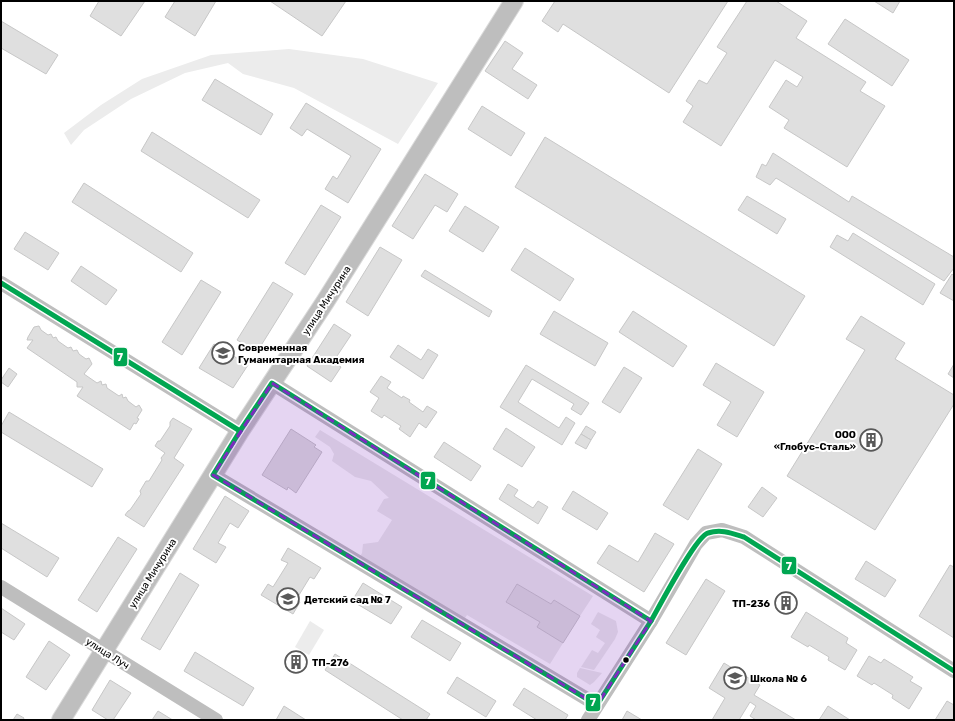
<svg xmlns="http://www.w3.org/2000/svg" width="955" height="721" font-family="Rubik,sans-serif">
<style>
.green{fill:#ececec}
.building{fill:#dfdfdf;stroke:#c7c7c7}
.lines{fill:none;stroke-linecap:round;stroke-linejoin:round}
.major-casing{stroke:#dbdbdb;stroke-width:20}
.minor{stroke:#bebebe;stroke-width:14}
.major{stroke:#bebebe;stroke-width:18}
.bus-1-casing{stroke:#fff;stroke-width:8}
.bus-1{stroke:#00a651;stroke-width:5}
.marked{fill:#7b2cbf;fill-opacity:0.2;stroke:#7b2cbf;stroke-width:3;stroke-dasharray:8 5;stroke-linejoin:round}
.bus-dot{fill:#000;stroke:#fff;stroke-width:1.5}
.labels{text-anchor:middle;stroke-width:4;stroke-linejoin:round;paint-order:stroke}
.street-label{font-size:10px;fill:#000;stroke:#fff}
.poi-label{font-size:10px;font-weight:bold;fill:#000;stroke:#fff;text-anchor:start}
.line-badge{stroke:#fff;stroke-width:1.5}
.badge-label{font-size:11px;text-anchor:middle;font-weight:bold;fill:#fff}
</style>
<rect width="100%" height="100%" fill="#fff"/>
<g class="green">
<polygon points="289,49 363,59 438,83 398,144 294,88 243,74 228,63 185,73 131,99 84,130 71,145 64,133 101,105 142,79 211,55"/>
<polygon points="320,430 593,596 580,616 554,600 551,604 517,584 506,602 540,622 537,627 563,643 550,664 467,615 461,624 357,562 362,553 363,544 378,542 392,520 377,511 384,499 389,498 371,481 355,477 332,461 334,454 330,447 315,437"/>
<polygon points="598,612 616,621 618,632 615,639 594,670 581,667 592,650 598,653 605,643 596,637 600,630 591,624"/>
<polygon points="310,621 324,630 309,655 295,647"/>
<polygon points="580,668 602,673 594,682 590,685 577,677 577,673"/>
</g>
<g class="building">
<polygon points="99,1 145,1 121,36 90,16"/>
<polygon points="175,1 216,1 195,36 165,17"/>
<polygon points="270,1 346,1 322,36"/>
<polygon points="555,1 728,1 669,93 563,24 558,32 542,21"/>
<polygon points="747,1 776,1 807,21 796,38 866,82 860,91 885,106 847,167 784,128 789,120 769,107 786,80 797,87 803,77 775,60 721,146 683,122 693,106 686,101 699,80 707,84 727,53 717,47"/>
<polygon points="874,1 900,1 893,13"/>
<polygon points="845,19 909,60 892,86 828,44"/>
<polygon points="1,21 58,55 46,74 1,48"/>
<polygon points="505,41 523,53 512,69 537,85 528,99 485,71"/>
<polygon points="215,79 273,114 261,135 202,100"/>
<polygon points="306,103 381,149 348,203 325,189 333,176 337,179 351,156 307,129 302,136 290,128"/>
<polygon points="482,106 525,133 511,156 468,129"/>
<polygon points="152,132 260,200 248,218 141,151"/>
<polygon points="545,137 805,296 774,346 515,187"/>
<polygon points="773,153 849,202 852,196 954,257 954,268 944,281 776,178 770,185 756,177 762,164 766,166"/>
<polygon points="425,174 458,194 447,212 435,205 413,239 392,226"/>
<polygon points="84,183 193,253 181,272 72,202"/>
<polygon points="747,196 786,219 777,234 738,210"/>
<polygon points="321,205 341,217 305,275 285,263"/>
<polygon points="465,206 499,227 483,252 449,231"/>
<polygon points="25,232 59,253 48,270 14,249"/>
<polygon points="853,233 935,284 923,305 830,247 837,235 848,241"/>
<polygon points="380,247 402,260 368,316 346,302"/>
<polygon points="525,248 574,279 560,301 511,270"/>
<polygon points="81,266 117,290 106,305 71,281"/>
<polygon points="425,270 492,311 489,317 421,276"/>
<polygon points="952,274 954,276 954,301 940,293"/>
<polygon points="201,280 221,292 182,355 162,342"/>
<polygon points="273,282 293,294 257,352 237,340"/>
<polygon points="554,311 608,343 595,366 540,334"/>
<polygon points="633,311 687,346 673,367 619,332"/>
<polygon points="861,316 905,343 895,359 954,395 954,404 875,530 787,476 865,350 846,339"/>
<polygon points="334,324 351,335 333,362 341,367 331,382 307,366"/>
<polygon points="39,326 41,330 48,335 51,334 53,338 56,337 58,341 68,348 71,347 73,351 77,350 79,354 86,359 89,358 92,364 84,374 97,383 101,381 102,385 106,384 107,388 119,396 122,394 123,398 126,397 128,401 136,407 139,405 142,410 137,418 139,419 136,424 134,423 130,430 77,396 83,387 77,387 77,382 27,348 33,340 27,340 28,337 34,327"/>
<polygon points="214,344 248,365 233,388 199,368"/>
<polygon points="398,345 421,360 428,349 438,355 423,379 390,357"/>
<polygon points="716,363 764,392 737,437 717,425 731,402 703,385"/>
<polygon points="954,364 954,378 948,374"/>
<polygon points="526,365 589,403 581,415 571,409 574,404 532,379 518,402 559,428 566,417 575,423 562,445 500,407"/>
<polygon points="624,367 642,378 620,413 602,402"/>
<polygon points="9,368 17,374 8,387 1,382 1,380"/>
<polygon points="381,376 391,382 387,388 402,398 403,396 410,400 409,402 423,412 427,406 437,412 426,428 419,423 410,437 399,429 401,426 384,415 382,418 371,411 379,398 370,392"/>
<polygon points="9,412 103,469 92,487 1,432 1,426"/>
<polygon points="173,418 192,429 174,458 184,465 144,527 125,515 128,511 130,510 141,494 140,491 146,481 149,481 162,460 161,458 165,453 155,446 158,441 160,441 170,426 170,422"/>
<polygon points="586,426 596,432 591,440 581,434"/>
<polygon points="506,428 535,447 522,467 493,449"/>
<polygon points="291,429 316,445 314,447 322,452 296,493 288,487 287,490 262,475"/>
<polygon points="581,434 591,440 586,449 575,443"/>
<polygon points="444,442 481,466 471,481 434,457"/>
<polygon points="698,449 722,464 688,520 663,505"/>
<polygon points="508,484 518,490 514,496 533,508 538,501 548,507 538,524 499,499"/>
<polygon points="762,487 777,498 763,517 748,507"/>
<polygon points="573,491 608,513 597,530 562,509"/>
<polygon points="225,496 249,511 238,528 230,523 218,543 226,547 216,563 193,549"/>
<polygon points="1,523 59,558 47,577 1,548"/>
<polygon points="655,533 674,544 644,592 597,563 609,545 638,562"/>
<polygon points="118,537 137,549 97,612 78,600"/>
<polygon points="288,548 321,568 314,579 310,577 296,600 300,602 293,614 261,595 268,584 273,587 288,563 281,560"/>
<polygon points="866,561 896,580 885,597 855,579"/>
<polygon points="950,565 954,567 954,638 919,616"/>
<polygon points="180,573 199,585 160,650 141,639"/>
<polygon points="706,579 725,591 686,655 666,643"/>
<polygon points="363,583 402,607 391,624 352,601"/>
<polygon points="517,584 551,604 554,600 580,616 563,643 537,627 540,622 506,602"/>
<polygon points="782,595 795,603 789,612 777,603"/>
<polygon points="1,608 25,624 14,640 1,632"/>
<polygon points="806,612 848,638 846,643 857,650 845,670 828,660 829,657 809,645 808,647 791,637"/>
<polygon points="422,620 461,643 450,661 411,637"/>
<polygon points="49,641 70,655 46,690 26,677"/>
<polygon points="296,651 306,658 296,673 287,667"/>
<polygon points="195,652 254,688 243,706 184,671"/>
<polygon points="335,654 430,714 426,720 403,720 325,670"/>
<polygon points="869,656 881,663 884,659 913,677 910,681 922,688 909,709 892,698 893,695 874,683 872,685 857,676"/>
<polygon points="724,663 760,685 754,695 796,720 756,720 750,716 756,706 750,702 739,720 712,720 725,698 709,688"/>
<polygon points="457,677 496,701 486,717 447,693"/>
<polygon points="110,680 131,693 113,720 108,720 92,710"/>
<polygon points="524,688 568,715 565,720 537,720 513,705"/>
<polygon points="947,701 954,705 954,720 935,720"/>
<polygon points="284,706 306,720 276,720"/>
<polygon points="828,706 850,720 819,720"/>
<polygon points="158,711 171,719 173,720 152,720"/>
<polygon points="627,711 642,720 622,720"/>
<polygon points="17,714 24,718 23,720 13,720"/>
</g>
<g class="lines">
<g class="major-casing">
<polyline id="major" points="61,720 240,431 325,302 514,1"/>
</g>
<g class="minor">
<polyline points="1,283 240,431"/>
<polyline points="272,383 651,621"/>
<polyline points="213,475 597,705"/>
<polyline points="1,587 216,720"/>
<polyline points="588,720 651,621 696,544 706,533 722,530 744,537 954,671"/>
</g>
<use href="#major" class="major"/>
<g class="bus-1-casing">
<g id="bus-1">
<polyline points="1,283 240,431"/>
<polygon points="272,383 651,621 597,705 213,475 240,431"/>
<path d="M651,621C659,607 696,536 708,533C721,529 731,533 744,537L954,671"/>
</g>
</g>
<use href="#bus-1" class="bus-1"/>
</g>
<path class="marked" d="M272,383L651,621L597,705L213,475Z"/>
<defs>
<g id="university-ring" transform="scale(1.15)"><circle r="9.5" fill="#fff" stroke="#595959" stroke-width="1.5"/><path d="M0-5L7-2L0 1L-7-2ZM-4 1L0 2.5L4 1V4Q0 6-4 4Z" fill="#595959"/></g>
<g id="building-ring" transform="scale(1.15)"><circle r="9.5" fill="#fff" stroke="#595959" stroke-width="1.5"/><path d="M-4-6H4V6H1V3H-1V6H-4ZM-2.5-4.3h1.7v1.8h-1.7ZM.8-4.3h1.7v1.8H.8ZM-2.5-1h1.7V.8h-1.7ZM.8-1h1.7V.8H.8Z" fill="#595959"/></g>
<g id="school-ring" transform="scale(1.15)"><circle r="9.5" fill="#fff" stroke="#595959" stroke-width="1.5"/><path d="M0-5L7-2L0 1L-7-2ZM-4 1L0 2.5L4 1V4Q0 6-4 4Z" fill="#595959"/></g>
</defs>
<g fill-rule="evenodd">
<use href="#university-ring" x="223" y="353"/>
<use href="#building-ring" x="871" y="440"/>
<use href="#school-ring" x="288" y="599"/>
<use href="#building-ring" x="786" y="603"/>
<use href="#building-ring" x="296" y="662"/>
<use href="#school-ring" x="735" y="678"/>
</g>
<circle class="bus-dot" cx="626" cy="660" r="3.5"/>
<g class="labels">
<g class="street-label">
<text transform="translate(326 300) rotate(-57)" y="4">улица Мичурина</text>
<text transform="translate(152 573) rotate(-58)" y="4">улица Мичурина</text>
<text transform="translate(108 653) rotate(32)" y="4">улица Луч</text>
</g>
<g class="poi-label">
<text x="238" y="351">Современная<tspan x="238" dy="12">Гуманитарная Академия</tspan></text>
<text x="856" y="438" text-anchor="end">ООО<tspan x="856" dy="12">«Глобус-Сталь»</tspan></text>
<text x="304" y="603">Детский сад № 7</text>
<text x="770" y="607" text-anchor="end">ТП-236</text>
<text x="312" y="666">ТП-276</text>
<text x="750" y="682">Школа № 6</text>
</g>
</g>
<g class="line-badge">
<rect x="113" y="347" width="15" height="20" rx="4" fill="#00a651"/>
<rect x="420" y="471" width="16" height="19" rx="4" fill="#00a651"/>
<rect x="781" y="556" width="16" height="19" rx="4" fill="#00a651"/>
<rect x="585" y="693" width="16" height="19" rx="4" fill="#00a651"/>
</g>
<g class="badge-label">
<text x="120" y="361">7</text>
<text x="428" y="485">7</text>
<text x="789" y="570">7</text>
<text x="593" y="706">7</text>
</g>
<rect width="955" height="721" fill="none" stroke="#000000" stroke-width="4"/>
</svg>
